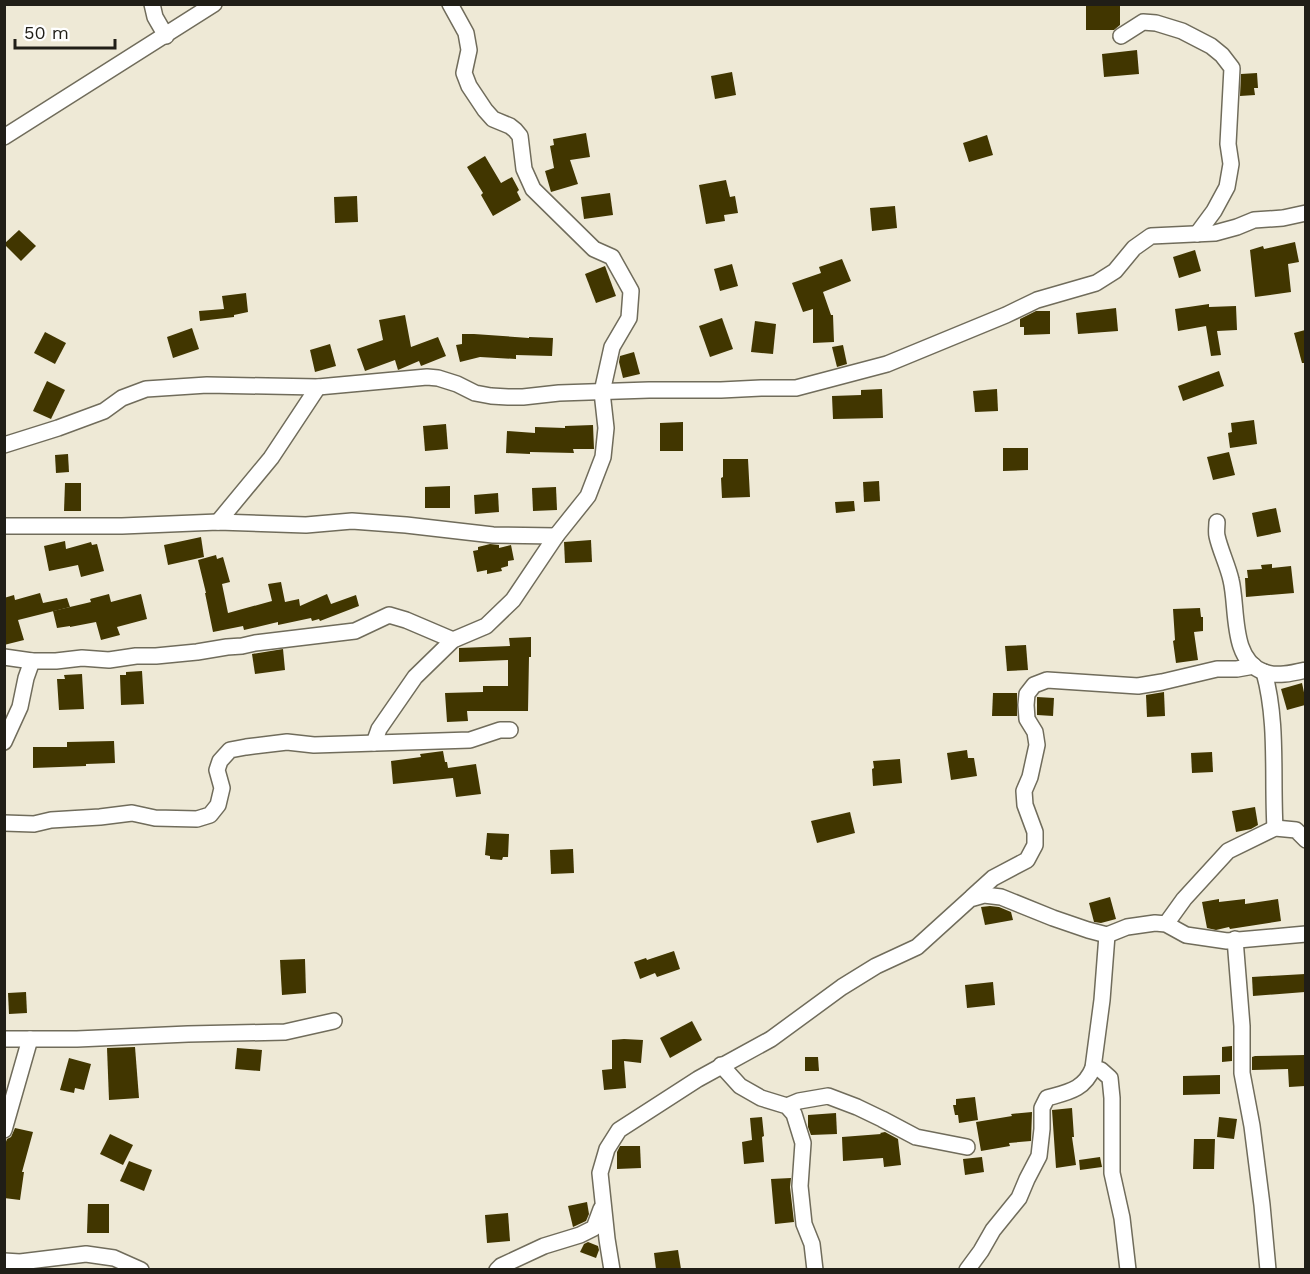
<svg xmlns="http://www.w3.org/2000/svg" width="1310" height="1274" font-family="'Work Sans',sans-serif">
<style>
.building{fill:#413600}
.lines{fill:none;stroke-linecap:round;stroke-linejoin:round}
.minor-casing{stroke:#706c5b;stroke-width:18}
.minor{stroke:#fff;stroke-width:15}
</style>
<rect width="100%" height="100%" fill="#eee9d6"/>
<g class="building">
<polygon points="1120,5 1120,25 1114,30 1086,30 1086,6"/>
<polygon points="1137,50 1139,74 1104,77 1102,54"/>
<polygon points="732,72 736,95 715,99 711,76"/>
<polygon points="1257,73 1258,88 1254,88 1255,95 1240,96 1241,74"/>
<polygon points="586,133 590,157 570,160 578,184 551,192 545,171 554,168 550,146 554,145 553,139"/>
<polygon points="987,135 993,155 969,162 963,143"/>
<polygon points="485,156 501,183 512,177 519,190 517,192 521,200 493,216 481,195 483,193 467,167"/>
<polygon points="726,180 730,197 735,196 738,213 724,215 725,221 706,224 699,185"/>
<polygon points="610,193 613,215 584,219 581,197"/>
<polygon points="357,196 358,222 335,223 334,197"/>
<polygon points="895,206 897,228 872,231 870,208"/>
<polygon points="19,230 36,246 21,261 4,244"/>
<polygon points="1295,242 1299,262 1288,264 1291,292 1255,297 1250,250 1263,246 1264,249"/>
<polygon points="1195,250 1201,271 1179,278 1173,257"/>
<polygon points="842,259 851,281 823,292 831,315 833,315 834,342 813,343 813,309 803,312 792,283 821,273 819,267"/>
<polygon points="732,264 738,286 720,291 714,269"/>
<polygon points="605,266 616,296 596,303 585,274"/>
<polygon points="246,293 248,312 234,315 234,317 200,321 199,311 224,309 222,296"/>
<polygon points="1209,304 1209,307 1236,306 1237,330 1217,331 1221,355 1211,356 1206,326 1178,331 1175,309"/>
<polygon points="1116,308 1118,331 1078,334 1076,313"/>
<polygon points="1036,311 1050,311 1050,334 1024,335 1024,327 1020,327 1020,319"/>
<polygon points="405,315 411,347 438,337 446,356 421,366 419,361 398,370 395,360 365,371 357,349 383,340 379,320"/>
<polygon points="722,318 733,349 710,357 699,326"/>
<polygon points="755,321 776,324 773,354 751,352"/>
<polygon points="192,328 199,349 173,358 167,337"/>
<polygon points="1305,330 1305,363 1302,363 1294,333"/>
<polygon points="45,332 66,343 55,364 34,353"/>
<polygon points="462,334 474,334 529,338 529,337 553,338 552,356 516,355 516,359 480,357 460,362 456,345 462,344"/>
<polygon points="330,344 336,366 315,372 310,350"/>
<polygon points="843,345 847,364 837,367 832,347"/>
<polygon points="634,352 640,374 623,378 619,362 620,356"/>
<polygon points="1219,371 1224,386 1183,401 1178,386"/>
<polygon points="47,381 65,390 51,419 33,411"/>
<polygon points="882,389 883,418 833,419 832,396 861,395 861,390"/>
<polygon points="997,389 998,411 975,412 973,391"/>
<polygon points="1254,420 1257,444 1230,448 1228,433 1232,432 1231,423"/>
<polygon points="683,422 683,451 660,451 660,423"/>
<polygon points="446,424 448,449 425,451 423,426"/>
<polygon points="593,425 594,449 573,449 574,453 530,452 530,454 506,453 507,431 535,433 535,427 565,428 565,426"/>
<polygon points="1003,448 1028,448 1028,470 1003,471"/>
<polygon points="1229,452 1235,475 1213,480 1207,457"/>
<polygon points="68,454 69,472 56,473 55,455"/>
<polygon points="723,459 748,459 750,497 722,498 721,478 723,477"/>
<polygon points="879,481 880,501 864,502 863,482"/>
<polygon points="65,483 81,483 81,511 64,511"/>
<polygon points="450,486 450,508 425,508 425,487"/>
<polygon points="556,487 557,510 533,511 532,488"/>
<polygon points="498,493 499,512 475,514 474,495"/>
<polygon points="854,501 855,511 836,513 835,502"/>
<polygon points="1276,508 1281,532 1257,537 1252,513"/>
<polygon points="201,537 204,557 168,565 164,545"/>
<polygon points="591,540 592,562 565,563 564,542"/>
<polygon points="65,541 66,549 91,542 92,545 97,544 104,571 81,577 78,565 49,571 44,546"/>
<polygon points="490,544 499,545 499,548 511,545 514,560 508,561 508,566 501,568 502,571 487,574 487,570 477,572 473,551 478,550 478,547"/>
<polygon points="216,555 217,559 223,557 230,582 222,584 228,613 272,601 268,584 281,582 285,602 299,599 300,606 327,594 331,604 356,595 359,606 320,621 319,619 312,621 311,618 278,625 278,622 244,630 243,626 213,632 205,593 206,593 198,560"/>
<polygon points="1272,564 1272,568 1291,566 1294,593 1246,597 1245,578 1248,578 1247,570 1262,569 1261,565"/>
<polygon points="40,593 43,603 67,598 70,607 18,620 24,640 4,645 4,598 14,595 15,600"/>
<polygon points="109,594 111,602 141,594 147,619 117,627 120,635 101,640 96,622 70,627 70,626 57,628 53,611 91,602 90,599"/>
<polygon points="1200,608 1201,617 1203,617 1203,631 1194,632 1198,660 1176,663 1173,641 1175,640 1173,609"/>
<polygon points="531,637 531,657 529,657 528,711 467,711 468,721 447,722 445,693 483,692 483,686 508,686 508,660 459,662 459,648 510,646 509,638"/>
<polygon points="1026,645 1028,670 1007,671 1005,646"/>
<polygon points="283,649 285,670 255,674 252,654"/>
<polygon points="142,671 144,704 121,705 120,675 126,675 126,672"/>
<polygon points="82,674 84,709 59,710 57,679 65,679 64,675"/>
<polygon points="1302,683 1305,697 1305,705 1287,710 1281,689"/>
<polygon points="1164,692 1165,716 1147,717 1146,695"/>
<polygon points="993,693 1017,693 1017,716 992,716"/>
<polygon points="1037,697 1054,698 1053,716 1037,715"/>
<polygon points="114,741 115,763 86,764 86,766 33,768 33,747 67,747 67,742"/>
<polygon points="967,750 968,758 974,758 977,776 951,780 947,753"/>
<polygon points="443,751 445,762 447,762 448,768 476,764 481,794 456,797 453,778 393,784 391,761 421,757 420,754"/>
<polygon points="1212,752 1213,772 1192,773 1191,753"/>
<polygon points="900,759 902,783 873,786 872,769 874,768 873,761"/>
<polygon points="1255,807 1258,825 1251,829 1236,832 1232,811"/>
<polygon points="850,812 855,833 817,843 811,821"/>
<polygon points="487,833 509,834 508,857 503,857 502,860 490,859 490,856 485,855"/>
<polygon points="573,849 574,873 551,874 550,850"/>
<polygon points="1110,897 1116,919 1101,923 1094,922 1089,903"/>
<polygon points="1219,899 1219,902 1245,899 1245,904 1278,899 1281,921 1230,929 1229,927 1216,930 1207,928 1202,902"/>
<polygon points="990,906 999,907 1011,912 1013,920 985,925 981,907"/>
<polygon points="674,951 680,969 657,977 655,973 640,979 634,962 646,958 647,960"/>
<polygon points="305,959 306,993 282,995 280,960"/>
<polygon points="1305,974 1305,992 1253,996 1252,977"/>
<polygon points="993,982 995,1005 967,1008 965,985"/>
<polygon points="26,992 27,1013 9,1014 8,993"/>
<polygon points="692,1021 702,1040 670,1058 660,1038"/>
<polygon points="624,1039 643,1040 641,1063 624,1061 626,1088 604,1090 602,1070 612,1069 612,1040"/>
<polygon points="1232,1046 1232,1061 1222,1062 1222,1047"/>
<polygon points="135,1047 139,1098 109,1100 107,1048"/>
<polygon points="237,1048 262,1050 260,1071 235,1069"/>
<polygon points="1305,1055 1305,1069 1304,1069 1305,1086 1289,1087 1288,1069 1252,1070 1252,1057 1255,1056"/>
<polygon points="805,1057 818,1057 819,1071 805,1071"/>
<polygon points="69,1058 91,1064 84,1090 75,1088 74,1093 60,1090"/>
<polygon points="1220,1075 1220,1094 1183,1095 1183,1076"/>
<polygon points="975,1097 978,1120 959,1123 958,1115 955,1115 953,1105 956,1105 956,1099"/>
<polygon points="1072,1108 1074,1137 1072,1137 1076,1165 1056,1168 1052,1110"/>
<polygon points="1032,1112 1031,1141 1009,1143 1010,1146 981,1151 976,1122 1012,1116 1011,1114"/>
<polygon points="836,1113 837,1134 811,1135 808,1127 808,1115"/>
<polygon points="762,1117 764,1136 762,1137 764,1162 744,1164 742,1142 752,1140 750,1118"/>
<polygon points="1219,1117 1237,1119 1234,1139 1217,1137"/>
<polygon points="15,1128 33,1132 22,1172 24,1172 20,1200 4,1198 4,1147 7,1139 11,1137"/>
<polygon points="885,1132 898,1139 901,1165 884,1167 883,1158 843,1161 842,1137 881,1134 880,1133"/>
<polygon points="110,1134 133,1145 123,1165 100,1154"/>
<polygon points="1194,1139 1215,1139 1214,1169 1193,1169"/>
<polygon points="620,1146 640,1146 641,1168 617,1169 617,1152"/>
<polygon points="982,1157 984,1172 965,1175 963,1159"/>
<polygon points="1100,1157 1102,1167 1080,1170 1079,1160"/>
<polygon points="129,1161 152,1170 144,1191 120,1181"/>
<polygon points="791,1178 790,1187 794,1222 775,1224 771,1179"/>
<polygon points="587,1202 589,1214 586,1221 573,1227 568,1206"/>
<polygon points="88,1204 109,1204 109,1233 87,1233"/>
<polygon points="508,1213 510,1241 487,1243 485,1215"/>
<polygon points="588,1242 598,1246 599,1250 596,1258 580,1252 584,1244"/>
<polygon points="678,1250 681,1269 656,1269 654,1253"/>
</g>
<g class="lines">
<g class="minor-casing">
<g id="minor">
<polyline points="152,4 155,17 166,36"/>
<polyline points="1121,36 1143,22 1156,23 1182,31 1211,46 1222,55 1232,68 1228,144 1231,164 1227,187 1214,211 1197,234"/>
<polyline points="4,137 214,4"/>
<polyline points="4,445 58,428 104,411 122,398 146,389 207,385 318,387 427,377 438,378 457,384 475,393 491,396 508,397 523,397 559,393 649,390 721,390 761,388 796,388 887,364 1006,315 1037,300 1096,283 1115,271 1134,248 1151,236 1215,233 1237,227 1254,220 1283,218 1306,213"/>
<polyline points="218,522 271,458 318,387"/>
<path d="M1217,522C1217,526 1216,532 1217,536C1220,550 1228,566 1231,580C1238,608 1230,660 1264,672C1277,677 1293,673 1306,670"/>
<polyline points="4,526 122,526 218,522 306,525 352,521 406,525 493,535 556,536"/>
<polyline points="4,657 32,661 56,661 82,658 109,660 136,656 156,656 197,652 227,647 242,646 255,643 355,631 389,615 406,620 453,640"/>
<path d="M1264,672C1278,722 1272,777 1275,828"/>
<polyline points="4,742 20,707 26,678 32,661"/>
<polyline points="374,743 379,729 415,677 453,640 486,626 513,600 556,536 588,496 603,457 606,428 602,392 612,347 629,318 631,291 612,257 594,249 533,189 524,169 520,136 515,130 510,126 493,119 485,110 469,86 464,73 469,50 466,33 450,4"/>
<polyline points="4,823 34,824 51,820 100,817 132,813 155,818 197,819 210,815 218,805 222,788 217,770 220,761 230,750 246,747 287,742 314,745 470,740 500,730 510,730"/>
<polyline points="972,897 993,878 1027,860 1035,845 1035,832 1025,805 1024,791 1030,777 1037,745 1035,732 1027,719 1026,705 1027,694 1034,685 1047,680 1138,686 1162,682 1217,669 1237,669 1254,666"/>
<polyline points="1166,924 1184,899 1228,851 1275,828 1296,830 1306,840"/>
<polyline points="1235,939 1242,1026 1242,1073 1252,1126 1262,1205 1268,1270"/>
<polyline points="4,1039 77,1039 188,1034 285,1032 334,1021"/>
<polyline points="721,1065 740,1086 761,1098 787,1106 794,1114 803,1143 800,1186 804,1224 812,1244 815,1270"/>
<polyline points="1093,1068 1101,1070 1110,1078 1112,1098 1112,1173 1122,1218 1128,1270"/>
<polyline points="787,1106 799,1101 828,1096 857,1107 882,1119 916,1137 967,1147"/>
<polyline points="4,1130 30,1039"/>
<polyline points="4,1261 20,1262 86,1254 114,1258 141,1270"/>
<polyline points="497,1270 501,1266 544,1246 580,1235 594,1228 601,1209"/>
<polyline points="612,1270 607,1239 600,1173 607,1149 619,1130 698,1079 771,1039 842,987 876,966 917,947 970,899 984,895 1001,897 1053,918 1088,930 1107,935 1127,927 1155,923 1166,924 1186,935 1227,941 1306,934"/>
<path d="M967,1270L981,1251L993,1230L1019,1198L1027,1179L1039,1156L1042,1129V1108L1047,1098C1068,1092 1084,1090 1093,1068L1102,1000L1107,935"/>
</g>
</g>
<use href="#minor" class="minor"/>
</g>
<rect width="1310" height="1274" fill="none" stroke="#201e17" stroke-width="12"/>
<path d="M15 39v9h100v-9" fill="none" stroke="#201e17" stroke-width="3"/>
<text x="24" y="39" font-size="18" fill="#201e17" stroke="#ffffff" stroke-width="4.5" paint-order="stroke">50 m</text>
</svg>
